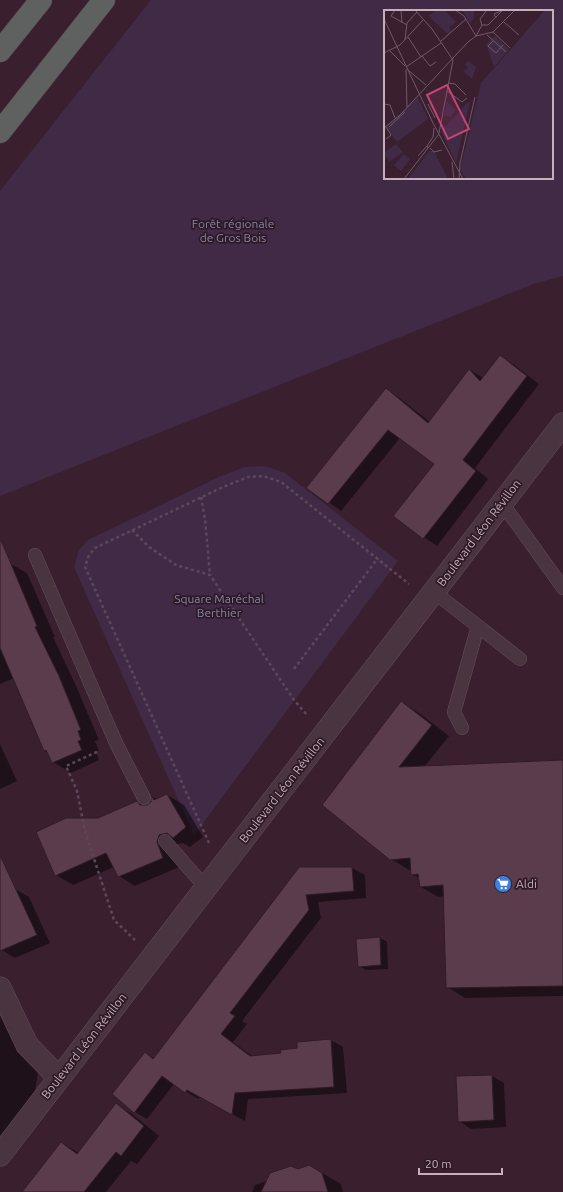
<svg xmlns="http://www.w3.org/2000/svg" width="563" height="1192" font-family="Ubuntu,sans-serif">
<style>
.green{fill:#402a46;fill-rule:evenodd}
.shadow{fill:#0007}
.building{fill:#5a3c4c;stroke:#311b27}
.lines{fill:none;stroke-linecap:round;stroke-linejoin:round}
.service-casing{stroke:#654f5b;stroke-width:14}
.minor-casing{stroke:#654f5b;stroke-width:23}
.trunk-casing{stroke:#523c48;stroke-width:23}
.path{stroke:#5e475d;stroke-width:2.5;stroke-dasharray:3 3;stroke-linecap:butt}
.service{stroke:#4a3440;stroke-width:13}
.minor{stroke:#4a3440;stroke-width:22}
.trunk{stroke:#5e615f;stroke-width:22}
.labels{text-anchor:middle;stroke-width:3.5;stroke-linejoin:round;paint-order:stroke}
.park-label{font-size:12px;fill:#8884ad;stroke:#2e1925}
.street-label{font-size:12px;fill:#c6afbb;stroke:#2e1925}
.poi-label{font-size:12px;fill:#c6afbb;stroke:#2e1925;text-anchor:start}
.inset-road{fill:none;stroke:#725967;stroke-width:1}
.view{fill:#c34578;fill-opacity:0.15;stroke:#c34578;stroke-width:2}
.inset-edge{fill:none;stroke:#c6afbb;stroke-width:2}
</style>
<rect width="100%" height="100%" fill="#3a202f"/>
<g class="green">
<path d="M151,0H563V276L536,283L0,496V191ZM385,11H552V178H385Z"/>
<polygon points="264,466 285,473 398,561 194,835 74,567 79,550 88,540 219,477 245,467"/>
</g>
<g class="shadow">
<polygon points="500,356 513,364 539,384 475,468 488,479 437,546 394,516 435,464 400,438 341,511 308,487 386,389 398,397 430,422 470,370 483,378"/>
<polygon points="9,563 27,573 55,637 53,637 77,688 99,740 95,741 99,750 96,752 99,760 71,773 53,762 48,753 45,751 14,678 0,684 0,566"/>
<polygon points="402,703 419,713 449,736 424,767 563,762 563,996 465,998 447,987 444,896 438,897 421,887 420,879 412,874 412,870 409,870 391,859"/>
<polygon points="0,744 17,781 0,789"/>
<polygon points="167,795 184,805 203,837 190,847 183,843 177,844 174,852 179,867 135,886 119,876 114,867 73,885 56,875 99,819 137,803 148,806 152,802 152,797 157,799"/>
<polygon points="300,867 352,868 365,875 366,898 318,902 321,918 242,1021 247,1024 233,1042 252,1056 282,1054 331,1040 343,1047 347,1093 248,1099 245,1121 200,1097 198,1099 174,1084 147,1119 135,1112 145,1053 155,1059"/>
<polygon points="15,889 29,897 50,943 15,958 2,950 0,947 0,896"/>
<polygon points="380,938 387,942 388,969 366,970 359,966"/>
<polygon points="0,993 38,1072 35,1092 0,1141"/>
<polygon points="492,1076 504,1083 506,1127 471,1129 459,1121 457,1077"/>
<polygon points="116,1105 131,1113 159,1136 137,1164 131,1161 106,1192 23,1192 62,1143 79,1153"/>
<polygon points="298,1170 322,1173 341,1184 343,1192 252,1192 255,1185"/>
</g>
<g class="building">
<polygon points="500,355 527,376 463,460 476,471 423,539 393,516 434,464 388,430 328,504 306,488 386,388 428,423 469,369 480,381"/>
<polygon points="0,540 1,540 37,626 35,627 59,676 81,730 78,731 81,740 78,741 82,750 52,763 46,750 44,751 0,648"/>
<polygon points="401,701 432,725 399,767 563,760 563,986 446,988 443,885 420,887 418,874 411,875 410,858 390,860 322,805"/>
<polygon points="167,794 186,827 173,838 167,833 159,835 157,842 163,858 118,877 106,853 55,876 36,832 66,818 98,818 137,801 140,805 147,805 151,802 151,795 154,800"/>
<polygon points="0,855 37,935 0,951"/>
<polygon points="300,866 300,867 352,867 354,891 306,895 309,910 230,1013 235,1016 221,1034 250,1056 281,1053 280,1050 297,1048 297,1042 331,1039 334,1087 235,1093 232,1115 187,1090 185,1093 162,1076 134,1113 112,1094 145,1052 153,1059"/>
<polygon points="380,937 381,965 358,967 356,939"/>
<polygon points="492,1075 494,1120 458,1122 456,1076"/>
<polygon points="116,1103 144,1126 121,1156 116,1152 84,1192 22,1192 61,1142 77,1154"/>
<polygon points="309,1165 322,1173 328,1192 261,1192 270,1173 291,1166 298,1169"/>
</g>
<g class="lines">
<g class="service-casing">
<g id="service">
<polyline points="502,503 563,588"/>
<polyline points="35,555 116,743 144,798"/>
<polyline points="434,592 520,659"/>
<polyline points="462,728 454,712 478,626"/>
<polyline points="165,841 206,888"/>
</g>
</g>
<g class="minor-casing">
<g id="minor">
<polyline points="0,988 27,1045 59,1078"/>
<polyline points="0,1155 563,424"/>
</g>
</g>
<g class="trunk-casing">
<g id="trunk">
<polyline points="0,51 41,0"/>
<polyline points="0,132 104,0"/>
</g>
</g>
<g class="path">
<polyline points="201,497 205,519 210,575"/>
<polyline points="132,530 149,547 176,565 210,575 294,700 307,715"/>
<polyline points="294,669 378,558"/>
<polyline points="97,752 66,766 77,791 85,831 114,920 135,940"/>
<polyline points="209,843 85,567 89,555 95,548 223,487 248,477 263,476 281,482 409,584"/>
</g>
<use href="#service" class="service"/>
<use href="#minor" class="minor"/>
<use href="#trunk" class="trunk"/>
</g>
<defs>
<g id="supermarket-disc" transform="scale(0.9)"><circle r="9.5" fill="#3f7fe0" stroke="#2e1925"/><path d="M-6-5.5h2.5l.6 2H6L4.5 2H-2.5L-4.4-4H-6ZM-1.5 3.2a1.3 1.3 0 1 0 .1 0ZM3 3.2a1.3 1.3 0 1 0 .1 0Z" fill="#fff"/></g>
</defs>
<g fill-rule="evenodd">
<use href="#supermarket-disc" x="503" y="884"/>
</g>
<g class="labels">
<g class="park-label">
<text x="233" y="228">Forêt régionale<tspan x="233" dy="14">de Gros Bois</tspan></text>
<text x="219" y="603">Square Maréchal<tspan x="219" dy="14">Berthier</tspan></text>
</g>
<g class="street-label">
<text transform="translate(479 533) rotate(-53)" y="4">Boulevard Léon Révillon</text>
<text transform="translate(282 790) rotate(-52)" y="4">Boulevard Léon Révillon</text>
<text transform="translate(84 1046) rotate(-52)" y="4">Boulevard Léon Révillon</text>
</g>
<g class="poi-label">
<text x="516" y="888">Aldi</text>
</g>
</g>
<g transform="translate(384 10)">
<rect width="169" height="169" fill="#3a202f"/>
<path d="M53,0H60L72,12L65,18L68,21L64,24L44,6ZM78,0H90V8L86,13ZM161,0H169V169H82L76,160L97,73ZM111,26L125,39L110,57L102,34ZM84,51L92,57L88,69L79,61L84,58L81,54ZM34,87L44,109L13,132L2,117ZM63,92L72,100L67,107L60,106ZM84,92H86L72,153L57,121ZM12,134L19,142L5,152L0,143ZM45,141H50L64,169H24ZM20,144L26,149L17,161L10,155Z" fill="#402a46"/>
<path class="inset-road" d="M11,0L7,6L23,15M17,0L18,13M31,0L48,19L69,50L55,123M71,0L80,6L92,26M112,8L110,4L117,1M0,9L49,113L79,169M120,12L135,25M98,15H104L119,0M98,15L96,9L103,0M109,22L126,38M103,25L122,42M92,26L98,15M24,27L37,47M21,30L23,13L33,2M109,31L104,36L112,43L119,35M56,32L82,9M6,41L21,56M0,43L16,35L40,9M38,46L46,56L52,52M22,57L57,33M22,59L23,97M24,60L42,75M65,73L71,74L82,85M63,81L78,92L83,88M0,94L6,95L11,108M44,94L51,108M2,117L7,125L2,129M5,117L21,102M0,118L16,105L84,32L92,26L109,22L131,0M44,138L43,136L49,127L50,118M46,138L50,142L58,140M34,146L43,136M68,152L70,169M20,169L55,124M75,169L76,153L91,87"/>
<path class="view" d="M63,75L85,119L64,129L43,85Z"/>
<rect width="169" height="169" class="inset-edge"/>
</g>
<path d="M419 1168v6h83v-6" fill="none" stroke="#c6afbb" stroke-width="2"/>
<text x="425" y="1168" font-size="12" fill="#c6afbb" stroke="#2e1925" stroke-width="3" paint-order="stroke">20 m</text>
</svg>
